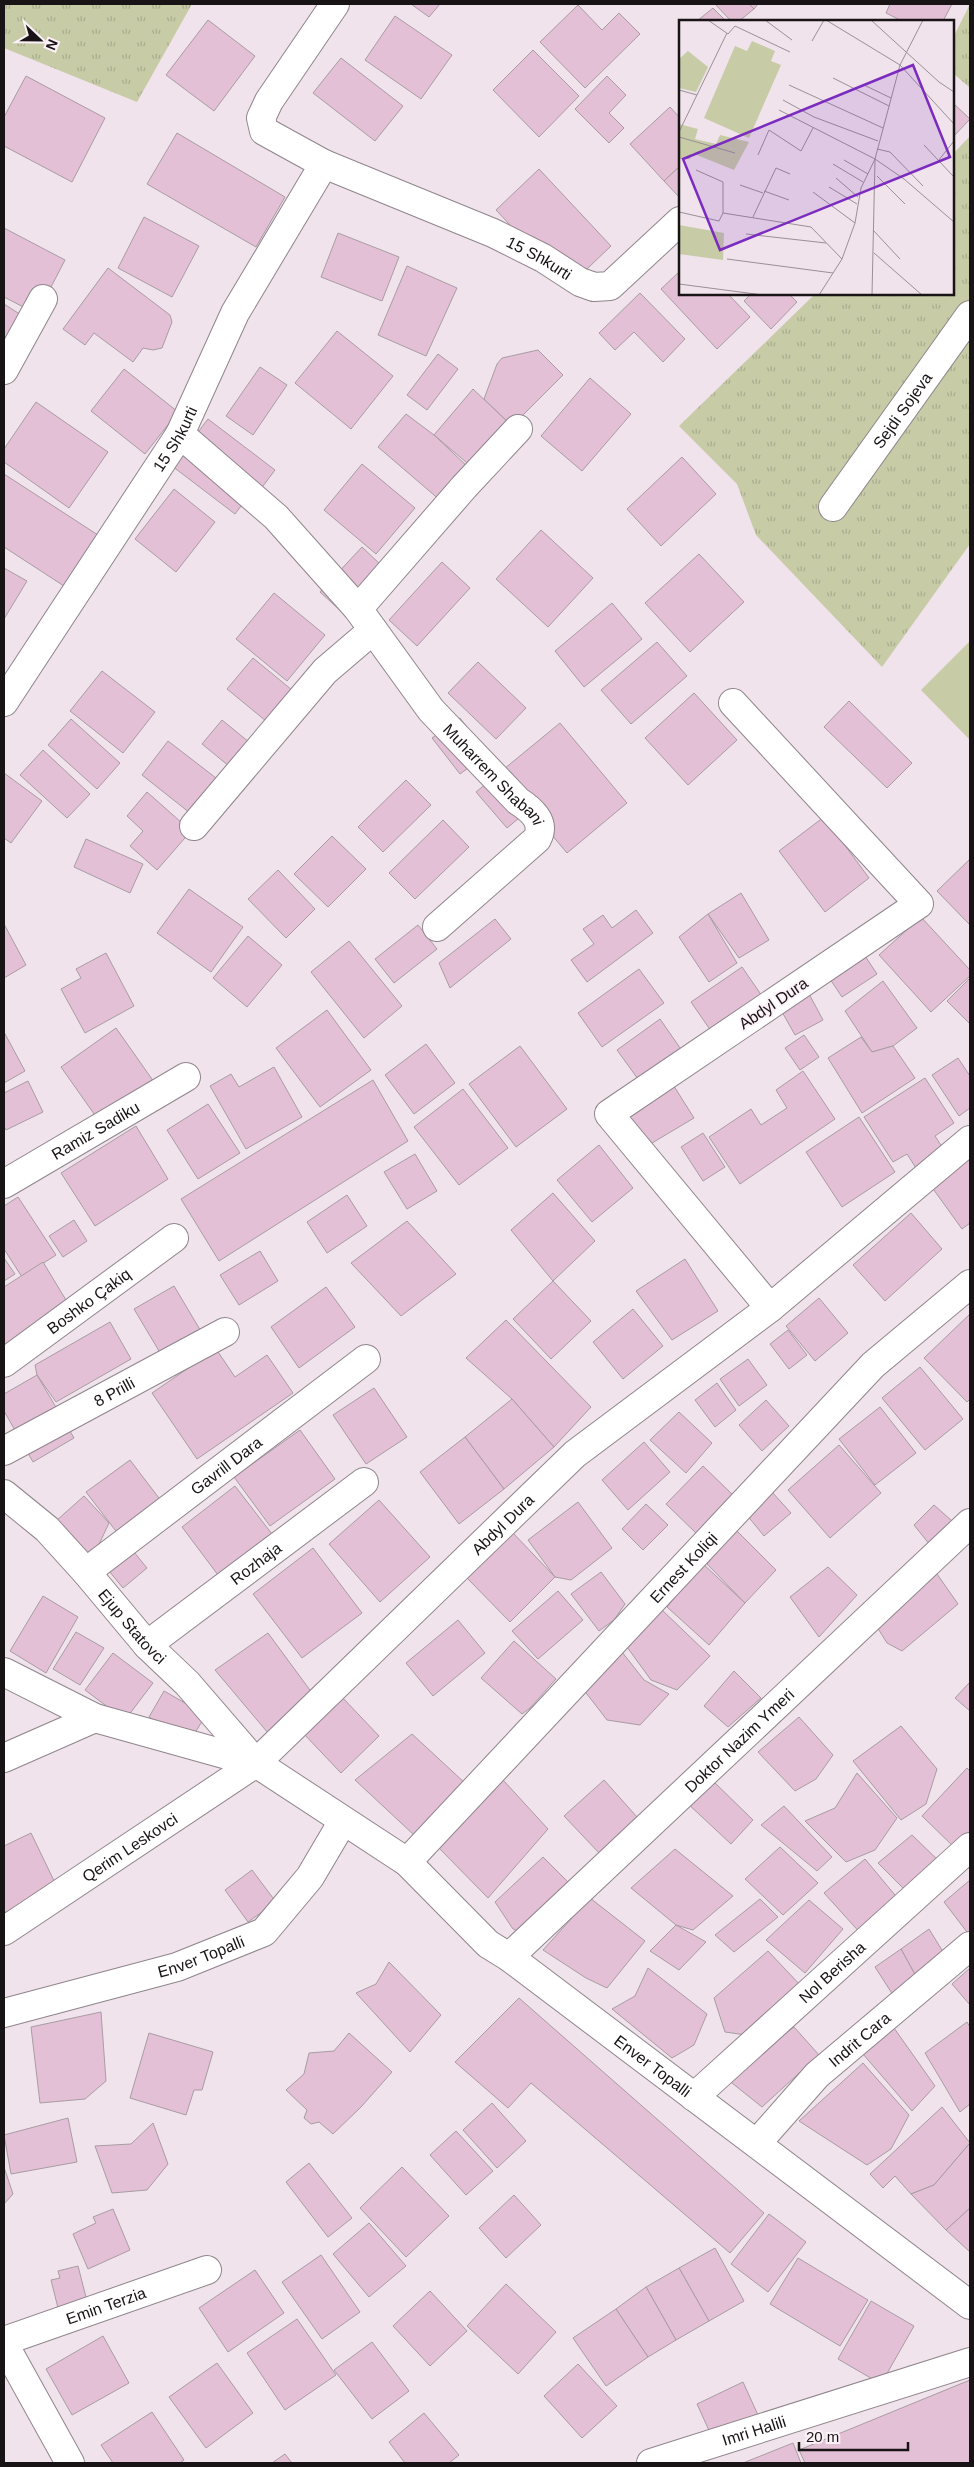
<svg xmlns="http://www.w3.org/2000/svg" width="974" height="2467" font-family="Helvetica,sans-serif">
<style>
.grass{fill:url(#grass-tufts)}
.garden{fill:#c7cba6}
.building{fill:#e4c0d7;stroke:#a89ca3}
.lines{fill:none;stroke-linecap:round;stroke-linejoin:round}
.minor-casing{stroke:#90858c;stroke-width:30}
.secondary-casing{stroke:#90858c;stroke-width:30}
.minor{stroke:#fff;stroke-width:28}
.secondary{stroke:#fff;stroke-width:28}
.labels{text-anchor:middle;stroke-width:4;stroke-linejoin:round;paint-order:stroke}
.street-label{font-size:16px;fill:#181416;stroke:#fdf1f8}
.inset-road{fill:none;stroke:#9a9096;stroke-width:1}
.view{fill:#7b2cbf;fill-opacity:0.15;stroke:#7b2cbf;stroke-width:2.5}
.inset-edge{fill:none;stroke:#181416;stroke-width:2.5}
</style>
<defs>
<pattern id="grass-tufts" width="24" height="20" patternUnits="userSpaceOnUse" patternTransform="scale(1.25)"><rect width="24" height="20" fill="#c7cba6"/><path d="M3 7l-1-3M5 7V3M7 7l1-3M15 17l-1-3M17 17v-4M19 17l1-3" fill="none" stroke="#aaad8e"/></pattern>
</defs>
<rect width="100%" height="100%" fill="#f0e3eb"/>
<g class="grass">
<polygon points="4,4 192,4 137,102 4,48"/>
<polygon points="970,4 970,88 953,73 953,38"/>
<polygon points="970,136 970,544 882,667 756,535 737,484 679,426 815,294 953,294 953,154"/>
</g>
<polygon class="garden" points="970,641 970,740 921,690"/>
<g class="building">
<polygon points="411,4 440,4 429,17"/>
<polygon points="715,4 749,4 754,9 739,21 731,21"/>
<polygon points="749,4 758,4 754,9"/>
<polygon points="890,4 952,4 943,21 902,21 886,13"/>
<polygon points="578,5 602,30 619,13 640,34 585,88 540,42"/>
<polygon points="713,8 726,21 697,21"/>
<polygon points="395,16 452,55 421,99 365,60"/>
<polygon points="208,20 255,56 214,111 166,75"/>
<polygon points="533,50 579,96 539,137 493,90"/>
<polygon points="341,58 403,106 375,141 313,93"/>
<polygon points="26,76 105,118 72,182 4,146 4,117"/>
<polygon points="607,76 626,95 609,113 624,128 609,143 575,109"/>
<polygon points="953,103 970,119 953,137"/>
<polygon points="670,107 680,118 680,166 664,181 630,144"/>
<polygon points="177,133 285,197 256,247 147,184"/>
<polygon points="680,166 680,198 664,181"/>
<polygon points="539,169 611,246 568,287 496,210"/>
<polygon points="144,217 199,246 172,297 118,268"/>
<polygon points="4,228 65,260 37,314 4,297"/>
<polygon points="338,233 399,257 382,301 321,277"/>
<polygon points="407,266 457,288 426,356 378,335"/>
<polygon points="108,268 170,315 172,322 162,348 153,350 143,348 133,362 94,333 85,345 63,329"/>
<polygon points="680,271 680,294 728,294 750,317 717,349 661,289"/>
<polygon points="640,293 685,339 663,362 634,332 615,350 599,333"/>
<polygon points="751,294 789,294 797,302 771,329 744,301"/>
<polygon points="4,304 29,320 4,361"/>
<polygon points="337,331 393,376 351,429 295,383"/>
<polygon points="538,350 563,375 512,426 484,399 497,364 502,358"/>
<polygon points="438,354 458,369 427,410 407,395"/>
<polygon points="260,367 287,385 253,435 226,416"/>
<polygon points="124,369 178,412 145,454 91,411"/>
<polygon points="590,378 631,414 582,471 541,436"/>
<polygon points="473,389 512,426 473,468 434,435"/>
<polygon points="36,402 108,452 69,508 4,462 4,449"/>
<polygon points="406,414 434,435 469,468 441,501 378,447"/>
<polygon points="208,419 275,470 260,490 256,486 235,514 172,466"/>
<polygon points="682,457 716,494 661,546 627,509"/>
<polygon points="362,464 415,508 376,554 324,510"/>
<polygon points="4,474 98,535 64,586 4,547"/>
<polygon points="174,489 215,522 176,572 135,539"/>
<polygon points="541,530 593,578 548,627 496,579"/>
<polygon points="362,547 383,567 342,612 320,592"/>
<polygon points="699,554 744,602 690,652 645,603"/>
<polygon points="442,562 470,588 417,646 389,620"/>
<polygon points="4,568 27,581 4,619"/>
<polygon points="274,593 325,635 287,681 236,639"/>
<polygon points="612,603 642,639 584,687 555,651"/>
<polygon points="657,642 687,676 631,724 601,690"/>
<polygon points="253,658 292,690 266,721 227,689"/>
<polygon points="478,662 526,708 496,739 448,693"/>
<polygon points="102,671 155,712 123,753 70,711"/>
<polygon points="694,693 737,740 688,785 645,738"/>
<polygon points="849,701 912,763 887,788 824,727"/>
<polygon points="460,718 487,754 460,774 432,738"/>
<polygon points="71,719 120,763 97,789 48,745"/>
<polygon points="222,720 255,747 235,771 202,744"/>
<polygon points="560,723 627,803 567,853 530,809 507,828 476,792"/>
<polygon points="168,741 216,778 190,813 142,775"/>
<polygon points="43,750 90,794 67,818 20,775"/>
<polygon points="4,773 42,801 11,843 4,838"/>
<polygon points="406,780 431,805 383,852 358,827"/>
<polygon points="147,792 191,831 157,870 130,846 143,831 127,816"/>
<polygon points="824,817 869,878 825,912 779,851"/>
<polygon points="443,820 469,847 415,899 389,873"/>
<polygon points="332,836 366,869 328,907 294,874"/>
<polygon points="86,839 143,864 130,893 74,867"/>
<polygon points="970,859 970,925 937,891"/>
<polygon points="278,870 315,909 286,938 248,899"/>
<polygon points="189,889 243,927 211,972 157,933"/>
<polygon points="741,893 769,940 739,958 708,914"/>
<polygon points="636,910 653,933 587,982 571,960 594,944 583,929 603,915 612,928"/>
<polygon points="708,914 737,963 709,982 679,937"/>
<polygon points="921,917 970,970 970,976 931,1012 879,955"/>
<polygon points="495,919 511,939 450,988 439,963"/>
<polygon points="4,924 26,965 4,978"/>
<polygon points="418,925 437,949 394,983 375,959"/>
<polygon points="248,936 282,965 247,1007 213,978"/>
<polygon points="349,941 402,1006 364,1038 311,972"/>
<polygon points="106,953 134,1006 85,1033 61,989 81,978 76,969"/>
<polygon points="865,956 877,974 842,997 830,979"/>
<polygon points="742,967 762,996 711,1031 691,1002"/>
<polygon points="639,969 664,1003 602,1047 578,1013"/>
<polygon points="970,978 970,1024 947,1001"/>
<polygon points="883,981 917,1028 893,1046 872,1052 845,1011"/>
<polygon points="809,994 823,1020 795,1035 781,1010"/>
<polygon points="327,1010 371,1070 320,1107 276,1048"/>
<polygon points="660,1019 685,1055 643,1086 617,1050"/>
<polygon points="116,1028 154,1082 99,1121 61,1067"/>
<polygon points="4,1032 25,1071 4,1083"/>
<polygon points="804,1035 819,1057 800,1070 785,1048"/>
<polygon points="861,1037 872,1052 893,1046 915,1078 862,1113 828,1058"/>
<polygon points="426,1044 455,1083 414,1114 385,1075"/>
<polygon points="520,1046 567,1109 516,1147 469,1084"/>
<polygon points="958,1058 970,1076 970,1108 959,1116 932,1075"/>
<polygon points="274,1067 302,1117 246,1149 210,1086 231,1074 239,1087"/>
<polygon points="803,1071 835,1119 740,1184 709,1137 751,1109 761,1125 787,1108 776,1090"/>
<polygon points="925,1078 954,1123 935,1136 944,1150 916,1168 907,1154 893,1162 864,1117"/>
<polygon points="373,1080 408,1141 219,1261 181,1199"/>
<polygon points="28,1081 43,1112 6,1130 4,1126 4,1093"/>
<polygon points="672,1083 694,1118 647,1146 626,1112"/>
<polygon points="463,1089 508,1148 459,1185 414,1127"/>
<polygon points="208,1104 240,1153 198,1179 167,1130"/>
<polygon points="859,1117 895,1172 842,1207 806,1152"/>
<polygon points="136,1126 168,1179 95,1226 61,1173"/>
<polygon points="703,1133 725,1167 703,1181 681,1147"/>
<polygon points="599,1145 633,1188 592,1222 557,1180"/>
<polygon points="415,1154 437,1191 407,1209 384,1172"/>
<polygon points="970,1157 970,1223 962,1229 931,1186"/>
<polygon points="553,1193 595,1241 553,1281 511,1230"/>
<polygon points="347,1195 367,1226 327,1253 307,1222"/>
<polygon points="18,1197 56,1255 22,1277 4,1249 4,1206"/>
<polygon points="911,1213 942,1249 885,1301 853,1265"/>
<polygon points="74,1220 87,1241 63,1257 49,1236"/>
<polygon points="407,1221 456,1274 401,1316 351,1263"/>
<polygon points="260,1251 278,1281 239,1305 220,1275"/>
<polygon points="4,1258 15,1274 4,1281"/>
<polygon points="685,1259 718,1311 672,1340 636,1291"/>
<polygon points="43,1262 69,1305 4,1346 4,1287"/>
<polygon points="553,1281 591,1321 551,1359 513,1319"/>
<polygon points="174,1286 202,1333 162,1356 134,1309"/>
<polygon points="326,1287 355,1327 299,1368 271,1327"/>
<polygon points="819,1298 848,1333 815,1361 786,1326"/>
<polygon points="633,1309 663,1346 623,1379 593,1342"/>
<polygon points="970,1314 970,1399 967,1402 924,1358"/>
<polygon points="506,1320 591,1407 554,1447 512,1399 466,1358"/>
<polygon points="110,1322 131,1359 56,1402 37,1375 35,1365"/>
<polygon points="788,1330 807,1355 789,1369 770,1344"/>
<polygon points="216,1349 235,1377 267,1355 293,1393 197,1459 152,1393"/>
<polygon points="748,1359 767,1385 739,1406 720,1379"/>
<polygon points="920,1367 963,1419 925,1450 882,1398"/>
<polygon points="37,1375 74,1438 33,1462 4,1411 4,1394"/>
<polygon points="717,1383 736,1410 715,1427 695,1400"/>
<polygon points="374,1388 407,1437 366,1464 333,1415"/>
<polygon points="512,1399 554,1447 504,1489 465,1437"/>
<polygon points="766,1400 789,1426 762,1451 739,1425"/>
<polygon points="880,1407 916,1453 875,1485 839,1439"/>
<polygon points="679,1412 712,1443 686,1473 650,1440"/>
<polygon points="300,1430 335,1479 270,1526 234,1477"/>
<polygon points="465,1437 504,1489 459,1524 420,1472"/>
<polygon points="644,1442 670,1472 628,1510 602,1480"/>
<polygon points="839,1445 881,1493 830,1538 788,1490"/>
<polygon points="130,1460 165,1506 122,1539 86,1492"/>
<polygon points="703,1466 734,1496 697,1534 666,1504"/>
<polygon points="235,1486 272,1534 218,1575 182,1527"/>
<polygon points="772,1492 791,1513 764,1536 746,1514"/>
<polygon points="84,1496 109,1523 86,1572 47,1529"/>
<polygon points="379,1500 430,1557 380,1602 329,1544"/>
<polygon points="578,1502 612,1548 571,1580 555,1577 528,1540"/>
<polygon points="646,1504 668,1525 643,1550 622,1529"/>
<polygon points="934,1505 952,1521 930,1545 914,1525"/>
<polygon points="736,1530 776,1570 745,1603 707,1564"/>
<polygon points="513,1533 555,1577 510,1622 467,1578"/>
<polygon points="129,1546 147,1568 123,1588 105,1566"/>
<polygon points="313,1548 362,1613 302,1658 253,1594"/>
<polygon points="702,1563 745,1603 709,1645 667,1607"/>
<polygon points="828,1567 857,1595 819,1637 790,1597"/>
<polygon points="601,1572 625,1604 614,1620 599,1631 571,1594"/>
<polygon points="937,1574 958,1604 902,1651 887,1643 877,1627"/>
<polygon points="558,1591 583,1620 538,1659 512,1631"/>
<polygon points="43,1596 78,1617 46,1673 10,1651"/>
<polygon points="662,1610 710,1656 677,1690 651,1680 627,1647"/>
<polygon points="458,1620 485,1653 433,1696 406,1663"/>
<polygon points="76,1632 104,1648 80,1685 53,1669"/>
<polygon points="268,1633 315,1697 268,1733 215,1670"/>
<polygon points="514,1641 556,1679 530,1708 522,1714 481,1678"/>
<polygon points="622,1652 644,1680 669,1694 640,1725 607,1720 580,1685"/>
<polygon points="113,1653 153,1683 125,1720 85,1690"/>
<polygon points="734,1671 761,1698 728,1727 704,1706"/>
<polygon points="970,1682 970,1711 955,1698"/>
<polygon points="164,1691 206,1715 190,1741 149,1717"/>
<polygon points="340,1695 379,1736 341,1773 302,1732"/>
<polygon points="799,1717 833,1755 816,1779 795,1791 758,1752"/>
<polygon points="901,1726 937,1769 926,1804 901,1820 853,1761"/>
<polygon points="412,1734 466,1784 414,1835 355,1780"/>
<polygon points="967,1768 970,1771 970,1835 957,1850 922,1816"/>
<polygon points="857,1773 897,1818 875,1850 846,1862 805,1821 835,1808"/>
<polygon points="711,1779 753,1820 731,1844 686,1802"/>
<polygon points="503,1780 548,1829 488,1898 438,1847"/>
<polygon points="604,1780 637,1817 600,1854 564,1816"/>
<polygon points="784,1806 832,1857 817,1871 761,1825"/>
<polygon points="31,1833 56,1885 4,1913 4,1846"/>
<polygon points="912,1835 943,1865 911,1896 878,1863"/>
<polygon points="780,1847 818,1883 783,1915 745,1879"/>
<polygon points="675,1849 733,1896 693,1930 676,1925 631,1888"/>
<polygon points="543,1857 572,1886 525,1934 513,1929 495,1902"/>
<polygon points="865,1859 900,1901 863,1936 824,1893"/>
<polygon points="252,1870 276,1902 248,1922 225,1890"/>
<polygon points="970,1880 970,1936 944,1902"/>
<polygon points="590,1898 645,1941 607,1988 586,1978 543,1950"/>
<polygon points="760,1899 778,1917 734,1952 715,1935"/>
<polygon points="809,1900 843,1929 805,1973 766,1940"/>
<polygon points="676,1925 706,1942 679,1970 650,1951"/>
<polygon points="929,1929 945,1955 918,1980 901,1949"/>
<polygon points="901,1949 918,1980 893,1995 875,1967"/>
<polygon points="768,1951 802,1987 746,2035 725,2032 714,1998"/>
<polygon points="389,1962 441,2015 410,2052 356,1993 376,1984"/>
<polygon points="648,1968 707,2014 694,2045 672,2058 612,2009 635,1996"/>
<polygon points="970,1968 970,2005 952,1984"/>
<polygon points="519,1998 764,2213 730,2253 531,2083 508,2108 455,2062"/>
<polygon points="101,2012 106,2081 85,2099 40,2103 31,2027"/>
<polygon points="967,2022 970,2027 970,2104 960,2112 925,2053"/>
<polygon points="794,2027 819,2055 762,2107 727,2079"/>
<polygon points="894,2028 935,2086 912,2111 863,2054"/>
<polygon points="149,2033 213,2052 202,2090 194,2090 186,2115 130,2098"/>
<polygon points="349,2033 392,2072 361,2107 333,2134 319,2122 311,2124 304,2118 307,2110 286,2090 304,2074 309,2053 334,2051"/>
<polygon points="863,2063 909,2115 891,2149 867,2165 799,2121"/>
<polygon points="492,2103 526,2141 497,2168 463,2130"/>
<polygon points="942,2107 970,2143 934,2185 911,2194 895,2176 883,2188 870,2174"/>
<polygon points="68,2118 77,2162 11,2174 4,2135"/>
<polygon points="153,2123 168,2164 147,2190 112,2193 95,2146 131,2144"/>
<polygon points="456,2131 493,2171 466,2195 430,2155"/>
<polygon points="970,2143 970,2208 946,2230 911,2194 934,2185"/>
<polygon points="309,2163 352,2218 328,2237 286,2182"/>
<polygon points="4,2167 13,2194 4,2204"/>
<polygon points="402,2167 449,2216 406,2257 360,2208"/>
<polygon points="514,2195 541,2225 506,2258 479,2228"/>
<polygon points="970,2208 970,2252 946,2230"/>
<polygon points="113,2209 130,2250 88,2269 73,2234 96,2223 93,2217"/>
<polygon points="769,2214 806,2242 768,2292 731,2264"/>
<polygon points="369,2223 406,2266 369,2297 333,2254"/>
<polygon points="715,2248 744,2301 709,2321 679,2268"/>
<polygon points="321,2255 360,2312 322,2339 282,2282"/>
<polygon points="798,2258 868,2300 840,2346 770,2304"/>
<polygon points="78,2266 87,2301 58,2308 51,2280 60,2278 58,2271"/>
<polygon points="679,2268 709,2321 676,2340 646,2287"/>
<polygon points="255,2270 284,2313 228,2352 199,2308"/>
<polygon points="506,2284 556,2332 518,2374 467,2326"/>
<polygon points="646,2287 676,2340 648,2357 616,2309"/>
<polygon points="430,2291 467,2331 430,2366 393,2326"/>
<polygon points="871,2301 914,2326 881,2384 838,2359"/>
<polygon points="616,2309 648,2357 606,2386 573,2338"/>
<polygon points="297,2319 336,2375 285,2410 247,2353"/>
<polygon points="103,2336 129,2383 72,2415 46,2369"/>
<polygon points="372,2342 409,2391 372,2419 334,2370"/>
<polygon points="217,2363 253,2413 206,2448 169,2397"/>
<polygon points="578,2364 617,2406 582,2438 544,2396"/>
<polygon points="970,2380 970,2463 805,2463 799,2450"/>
<polygon points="743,2382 758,2415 712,2437 697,2404"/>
<polygon points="152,2412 184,2460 180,2463 113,2463 101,2445"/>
<polygon points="424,2413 459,2455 449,2463 405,2463 389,2442"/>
<polygon points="793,2443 801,2463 743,2463"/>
<polygon points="285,2454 292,2463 272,2463"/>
</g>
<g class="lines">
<g class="minor-casing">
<g id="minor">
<path id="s1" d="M324,164L493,233L543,258L580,282L594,287L610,286L680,221"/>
<polyline points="4,370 43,299"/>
<path id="s2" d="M180,434L276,517L358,609L431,710L518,801C532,810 546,822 537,839L437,927"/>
<path id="s3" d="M833,507L970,315"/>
<polyline points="358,609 464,487 518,429"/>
<path id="s4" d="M4,702L180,434L235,313L324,164L264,131L261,118L269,101L335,4"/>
<polyline points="733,703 919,904 609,1114 770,1308"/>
<polyline points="194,826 325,671 373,630"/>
<path id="s5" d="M4,1184L186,1077"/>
<path id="s6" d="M4,1363L174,1238"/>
<path id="s7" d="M4,1451L225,1332"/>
<path id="s8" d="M4,1494L47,1529L86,1572L147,1645L187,1683L256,1763"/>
<path id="s9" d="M86,1572L366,1359"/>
<path id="s10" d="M147,1645L364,1482"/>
<polyline points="4,1758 95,1718"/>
<path id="s11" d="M407,1862L873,1365L970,1284"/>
<path id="s12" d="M4,1931L256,1763L575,1454L770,1308L970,1140"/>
<path id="s13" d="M509,1957L970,1523"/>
<path id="s14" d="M4,2013L177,1967L264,1932L310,1877L343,1821"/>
<path id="s15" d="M694,2097L970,1847"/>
<path id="s16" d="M757,2143L817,2075L970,1946"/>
<path id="s17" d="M4,2341L207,2270"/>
<polyline points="4,2344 70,2463"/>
<path id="s18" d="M651,2463L970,2362"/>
</g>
</g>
<g class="secondary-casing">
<g id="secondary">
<path id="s19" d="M4,1672L95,1718L256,1763L407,1862L488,1944L509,1957L970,2305"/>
</g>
</g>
<use href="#minor" class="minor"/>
<use href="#secondary" class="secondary"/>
</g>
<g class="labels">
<g class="street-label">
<text dy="6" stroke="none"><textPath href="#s1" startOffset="235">15 Shkurti</textPath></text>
<text dy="6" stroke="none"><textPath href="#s3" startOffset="119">Sejdi Sojeva</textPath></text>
<text dy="6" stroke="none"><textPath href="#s4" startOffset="314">15 Shkurti</textPath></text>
<text dy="6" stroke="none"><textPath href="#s2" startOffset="465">Muharrem Shabani</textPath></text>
<text transform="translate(773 1003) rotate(-34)" y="6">Abdyl Dura</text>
<text dy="6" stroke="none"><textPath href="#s5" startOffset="106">Ramiz Sadiku</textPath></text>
<text dy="6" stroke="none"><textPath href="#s6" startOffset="105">Boshko Çakiq</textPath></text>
<text dy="6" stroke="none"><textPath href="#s7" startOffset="125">8 Prilli</textPath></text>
<text dy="6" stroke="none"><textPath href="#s9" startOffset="176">Gavrill Dara</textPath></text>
<text dy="6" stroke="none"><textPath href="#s12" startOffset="646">Abdyl Dura</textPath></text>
<text dy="6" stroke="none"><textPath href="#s10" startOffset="136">Rozhaja</textPath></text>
<text dy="6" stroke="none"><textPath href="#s11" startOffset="404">Ernest Koliqi</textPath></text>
<text dy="6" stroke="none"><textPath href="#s8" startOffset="185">Ejup Statovci</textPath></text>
<text dy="6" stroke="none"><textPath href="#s13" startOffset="316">Doktor Nazim Ymeri</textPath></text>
<text dy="6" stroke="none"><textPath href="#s12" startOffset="151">Qerim Leskovci</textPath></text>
<text dy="6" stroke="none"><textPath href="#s14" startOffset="205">Enver Topalli</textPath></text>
<text dy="6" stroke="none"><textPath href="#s15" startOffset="186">Nol Berisha</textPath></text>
<text dy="6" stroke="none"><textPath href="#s16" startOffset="146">Indrit Cara</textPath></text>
<text dy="6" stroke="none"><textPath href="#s19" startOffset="770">Enver Topalli</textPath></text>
<text dy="6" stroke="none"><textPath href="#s17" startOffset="108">Emin Terzia</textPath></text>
<text dy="6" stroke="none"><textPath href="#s18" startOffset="108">Imri Halili</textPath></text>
</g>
</g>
<g transform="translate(679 20)">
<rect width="275" height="275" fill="#f0e3eb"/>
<path d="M9,31L29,47L17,72L0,68V39ZM0,104L19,109L16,119L37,124L41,115L70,122L55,150L13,133L11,139H0ZM0,205L45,213L44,240L0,234Z" fill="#c7cba6"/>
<path d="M73,21L96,31L92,41L102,45L70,118L25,98L56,26L68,31Z" fill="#c7cba6"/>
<path class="inset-road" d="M29,0L49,14L56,6L111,32M86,0L113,20M147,0L221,45L275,104M192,0L260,62L275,72M133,21L145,0M154,58L210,86M110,65L204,108M185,65L212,78M0,70L18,75M104,80L135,97L199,121M100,90L196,139L225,159L275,202M0,112L48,13M0,117L56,133M245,125L274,156M198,129L211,132L244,166M79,135L90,110L122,131L134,108M165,140L189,154M259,141L275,121M154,144L184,162M17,150L44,162V193M198,156L226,184M157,158L179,177M61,165L84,173M150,167L178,184M85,171L110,180M134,172L176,203M0,192L40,201L44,193L132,207L163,239M74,197L97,148L111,154M194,210L221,239M67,214L147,223M195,233L243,275M48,239L154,253M0,264L84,275M140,275L163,239L176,203L182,168L196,139M193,275L196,139L221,45L244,0"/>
<path class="view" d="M234,45L271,137L41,230L4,139Z"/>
<rect width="275" height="275" class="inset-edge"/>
</g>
<rect width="974" height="2467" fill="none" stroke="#181416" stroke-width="10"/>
<g transform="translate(40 40) rotate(112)" stroke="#fdf1f8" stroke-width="4" paint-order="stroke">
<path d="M0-4L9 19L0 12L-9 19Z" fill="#181416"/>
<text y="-8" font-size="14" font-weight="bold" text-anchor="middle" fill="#181416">N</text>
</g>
<path d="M799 2442v8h109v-8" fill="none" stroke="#181416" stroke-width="2.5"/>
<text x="806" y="2442" font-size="15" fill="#181416" stroke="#fdf1f8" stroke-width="4" paint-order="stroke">20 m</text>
</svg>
